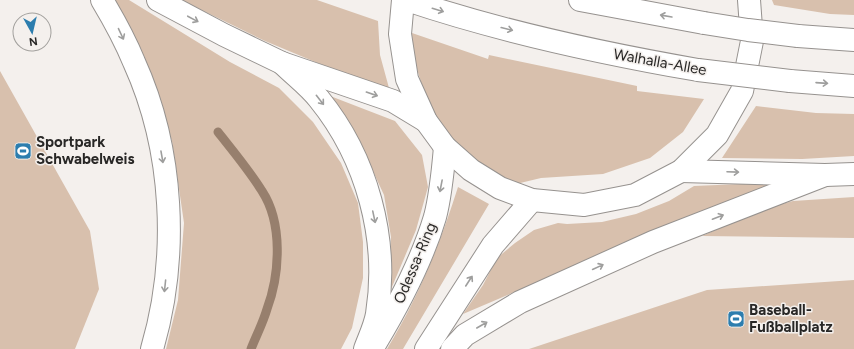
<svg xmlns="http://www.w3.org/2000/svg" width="854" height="349" font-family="Figtree,sans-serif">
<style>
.green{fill:#d8c0ad}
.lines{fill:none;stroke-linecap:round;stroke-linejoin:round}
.stream{stroke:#977f6d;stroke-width:9}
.secondary-casing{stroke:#96928f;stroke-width:24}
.primary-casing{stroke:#96928f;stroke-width:24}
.highway-casing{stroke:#96928f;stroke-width:24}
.secondary{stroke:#fff;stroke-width:22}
.primary{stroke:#fff;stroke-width:22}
.highway{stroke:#fff;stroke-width:22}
.highway-bridge-casing{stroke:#96928f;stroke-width:24;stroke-linecap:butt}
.highway-bridge{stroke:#fff;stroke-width:22}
.oneway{stroke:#9e9e9d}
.labels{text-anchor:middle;stroke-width:3;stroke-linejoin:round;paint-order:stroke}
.street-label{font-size:15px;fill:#282726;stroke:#f4f0ed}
.poi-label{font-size:15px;font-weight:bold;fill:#282726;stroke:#f4f0ed;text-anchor:start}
</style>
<rect width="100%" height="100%" fill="#f4f0ed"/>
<g class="green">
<polygon points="109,0 129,0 230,62 279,88 313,122 341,163 358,203 363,242 363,278 352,328 341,349 166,349 178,300 184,223 172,141 146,72"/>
<polygon points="181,0 317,0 378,21 380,55 389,88 332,69 265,41"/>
<polygon points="772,0 854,0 854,15 830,14 774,5"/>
<polygon points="412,33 488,59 489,55 637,86 637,91 704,99 683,132 650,158 603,174 541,178 516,184 494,176 466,155 440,127 425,95 413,56"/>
<polygon points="0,71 90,231 99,289 75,349 0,349"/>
<polygon points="325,94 395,121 422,155 428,187 416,230 389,294 391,237 384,195 358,139"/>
<polygon points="756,106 816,113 854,114 854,156 802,159 722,158"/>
<polygon points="789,182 723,203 463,314 483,285 497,258 515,243 534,230 558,223 567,224 602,222 636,214 669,201 694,186"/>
<path d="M458,187L489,204L403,349H387C418,298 440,244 458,187Z"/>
<polygon points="854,197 854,238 702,236 766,208 793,201"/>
<polygon points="854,280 854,349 529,349 707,290"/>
</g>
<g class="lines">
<path class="stream" d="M218,132C233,151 249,170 262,191C283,223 280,274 267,309C263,323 256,336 251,349"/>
<g class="secondary-casing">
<g id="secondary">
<polyline points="681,171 825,175 854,174"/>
<polyline points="452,349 465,335 520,302 653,242 825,175"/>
</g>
</g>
<g class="primary-casing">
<g id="primary">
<polyline points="403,0 400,34 407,79 426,121 445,147 471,170 500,188 532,200 584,205 635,195 681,171 717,135 742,91 752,41 749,0"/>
<path d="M372,349C397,308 421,264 435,217C441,194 443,170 445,147"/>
<polyline points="426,349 493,245 532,200"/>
</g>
</g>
<g class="highway-casing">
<g id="highway">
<path d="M102,0C114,20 125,40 134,62C174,150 179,257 152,349"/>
<polyline points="158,0 224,35 282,63 393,101 426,121"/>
<path d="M407,0C502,32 600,53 698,70"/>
<polyline points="580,0 704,23"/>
<polyline points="798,36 854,40"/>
<path d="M282,63C294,75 309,86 319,99C367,158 389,239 377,314C375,326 369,338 365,349"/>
<polyline points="790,81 854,86"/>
</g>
</g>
<use href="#secondary" class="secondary"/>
<use href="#primary" class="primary"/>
<use href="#highway" class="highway"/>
<g class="highway-bridge-casing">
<g id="highway-bridge">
<polyline points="704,23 748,30 798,36"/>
<polyline points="698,70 790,81"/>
</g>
</g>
<use href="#highway-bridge" class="highway-bridge"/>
</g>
<defs><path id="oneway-shaft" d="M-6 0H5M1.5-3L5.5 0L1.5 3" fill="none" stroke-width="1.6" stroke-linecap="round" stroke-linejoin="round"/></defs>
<g class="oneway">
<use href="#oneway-shaft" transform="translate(438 10) rotate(17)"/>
<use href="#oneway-shaft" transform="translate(666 16) rotate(-170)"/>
<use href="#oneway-shaft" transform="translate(193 19) rotate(28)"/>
<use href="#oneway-shaft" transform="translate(507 29) rotate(14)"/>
<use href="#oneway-shaft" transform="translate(121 34) rotate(65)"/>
<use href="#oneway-shaft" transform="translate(822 83) rotate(4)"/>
<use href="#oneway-shaft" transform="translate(372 94) rotate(19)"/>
<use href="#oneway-shaft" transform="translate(320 100) rotate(52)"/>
<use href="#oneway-shaft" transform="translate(162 157) rotate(80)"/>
<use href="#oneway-shaft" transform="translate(733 172) rotate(2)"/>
<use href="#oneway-shaft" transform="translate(441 186) rotate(101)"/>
<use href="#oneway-shaft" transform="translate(374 217) rotate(78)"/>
<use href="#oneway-shaft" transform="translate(718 217) rotate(-21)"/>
<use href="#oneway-shaft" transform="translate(598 267) rotate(-25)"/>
<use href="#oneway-shaft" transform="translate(469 281) rotate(-57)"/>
<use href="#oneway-shaft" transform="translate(165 286) rotate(96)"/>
<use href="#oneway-shaft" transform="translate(482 325) rotate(-30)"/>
</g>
<defs>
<g id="stadium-square" transform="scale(0.9)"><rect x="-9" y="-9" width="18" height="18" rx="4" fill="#2c7dae" stroke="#f4f0ed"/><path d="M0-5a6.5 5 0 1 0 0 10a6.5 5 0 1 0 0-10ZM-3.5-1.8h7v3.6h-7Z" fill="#fff"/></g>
</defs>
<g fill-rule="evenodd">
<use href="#stadium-square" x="23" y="151"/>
<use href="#stadium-square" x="736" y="319"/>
</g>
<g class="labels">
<g class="street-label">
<text transform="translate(660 62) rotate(10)" y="5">Walhalla-Allee</text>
<text transform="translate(415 263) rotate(-67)" y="5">Odessa-Ring</text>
</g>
<g class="poi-label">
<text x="36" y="147">Sportpark<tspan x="36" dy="17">Schwabelweis</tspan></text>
<text x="749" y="315">Baseball-<tspan x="749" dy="17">Fußballplatz</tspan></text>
</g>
</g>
<g transform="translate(32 32) rotate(172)"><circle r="19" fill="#f4f0ed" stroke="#a2a09d"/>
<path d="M0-3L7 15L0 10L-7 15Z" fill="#2c7dae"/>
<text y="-6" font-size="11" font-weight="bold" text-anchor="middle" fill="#282726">N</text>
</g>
</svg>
